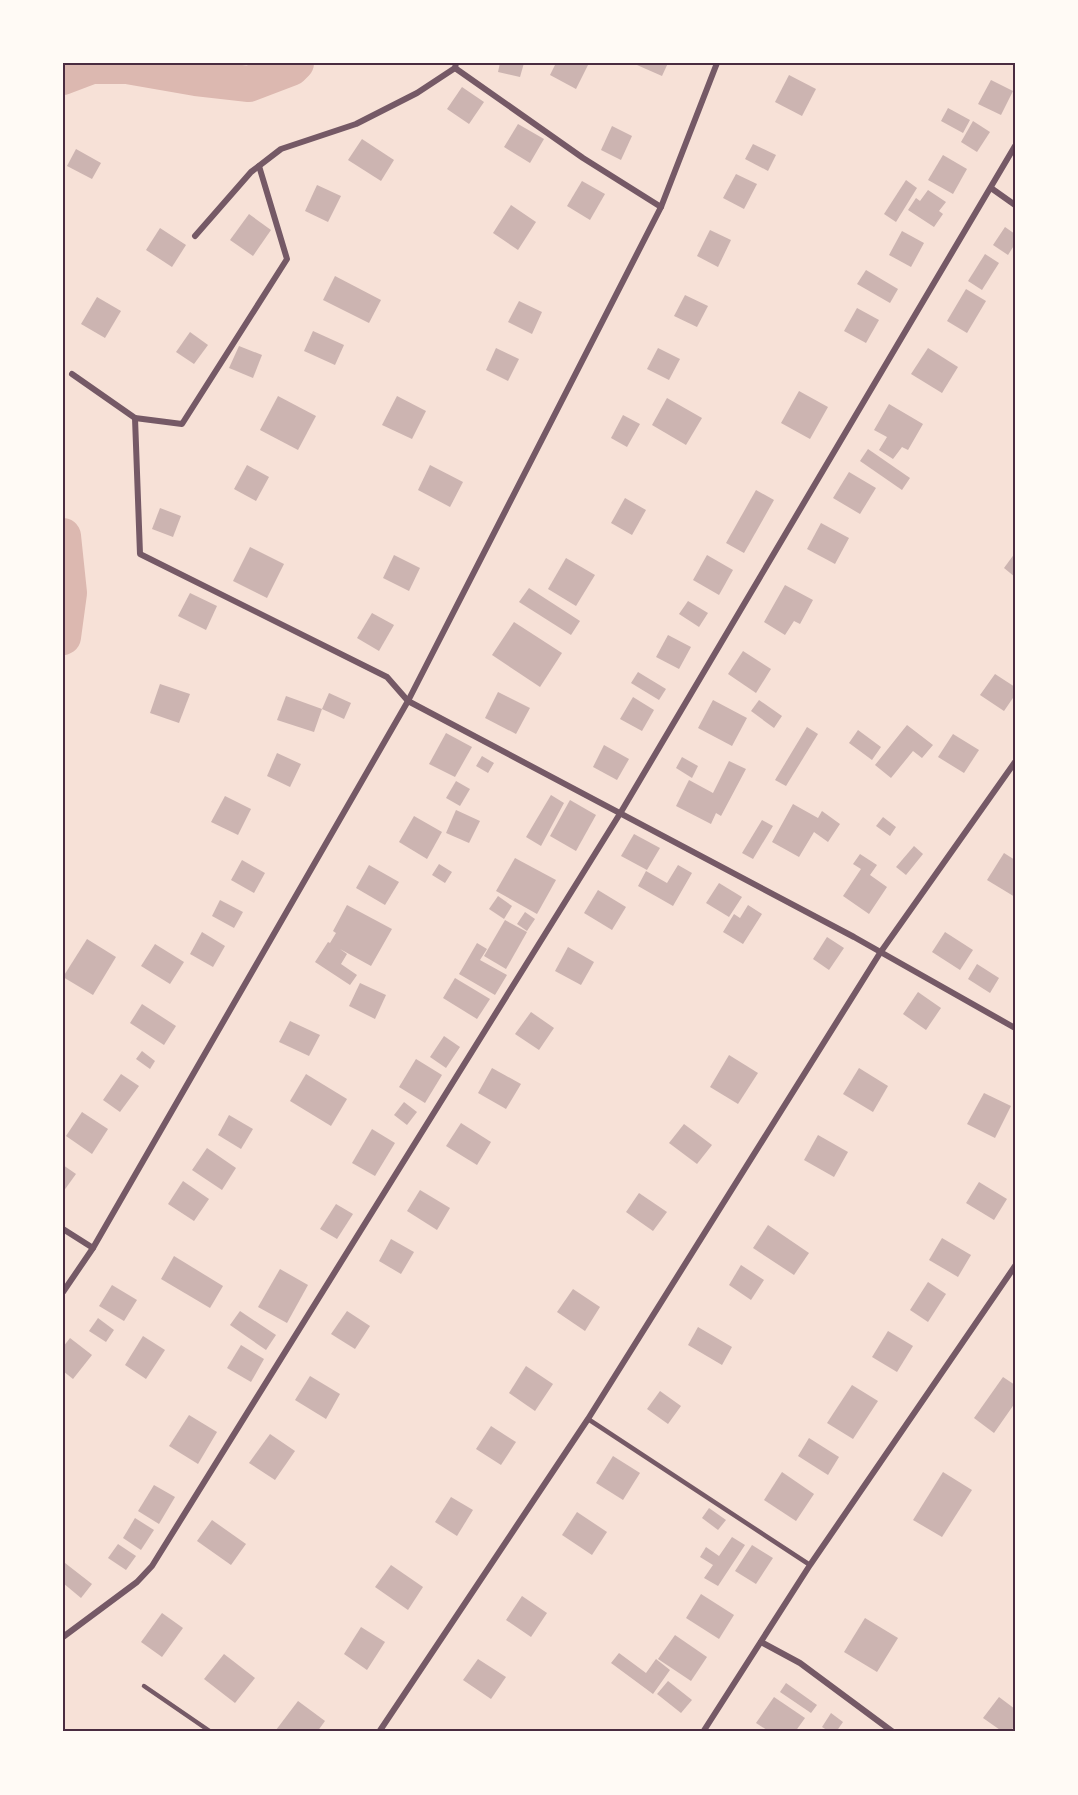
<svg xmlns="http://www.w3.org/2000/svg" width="1078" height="1795" font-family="'Fira Sans Condensed',sans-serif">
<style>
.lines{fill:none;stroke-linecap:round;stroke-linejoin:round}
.river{stroke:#dcb8b0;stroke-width:36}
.building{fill:#ccb4b1}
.service{stroke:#755966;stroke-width:4.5}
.minor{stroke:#755966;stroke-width:6}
.neatline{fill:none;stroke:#4a2c40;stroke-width:2}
</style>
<rect width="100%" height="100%" fill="#f7e1d7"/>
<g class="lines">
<g class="river">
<polyline points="63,77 92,66 127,66 196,78 249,84 291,68 296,63"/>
<polyline points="63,536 69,593 63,637"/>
</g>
</g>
<g class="building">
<polygon points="500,63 524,63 520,77 498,72"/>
<polygon points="556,63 589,63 576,89 550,75"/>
<polygon points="637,63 668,63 662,76 637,65"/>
<polygon points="789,75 816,89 802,116 775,102"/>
<polygon points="991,80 1013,91 1001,115 978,104"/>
<polygon points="462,87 484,102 469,124 447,109"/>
<polygon points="948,108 970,120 963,133 941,121"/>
<polygon points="973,121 990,132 977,152 961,142"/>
<polygon points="518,124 544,139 530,163 504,147"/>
<polygon points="612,126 632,136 621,160 601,150"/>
<polygon points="362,139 394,160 381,181 348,160"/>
<polygon points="753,144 776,155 768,171 745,159"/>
<polygon points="76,149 101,163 92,179 67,166"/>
<polygon points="943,155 967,169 953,194 928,180"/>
<polygon points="736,174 757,184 744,209 723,198"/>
<polygon points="906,180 917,188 896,222 884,214"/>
<polygon points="582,181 605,194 590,220 567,206"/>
<polygon points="317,185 341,196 328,222 305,211"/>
<polygon points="928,190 946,202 939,211 943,214 934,227 908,210 916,198 920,201"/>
<polygon points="511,205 536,222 518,250 493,233"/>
<polygon points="249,214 271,230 253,256 230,240"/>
<polygon points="1005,227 1015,234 1015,244 1008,255 993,245"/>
<polygon points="160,228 186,245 172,267 146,250"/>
<polygon points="710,230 731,240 718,267 697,256"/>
<polygon points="902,231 924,243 911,267 889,255"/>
<polygon points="985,254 999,263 982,290 968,281"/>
<polygon points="866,270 898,289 890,303 857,284"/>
<polygon points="335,276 381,300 369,323 323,300"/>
<polygon points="966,289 986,301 967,333 947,321"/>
<polygon points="685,295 708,306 697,327 674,316"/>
<polygon points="97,297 121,311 105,338 81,324"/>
<polygon points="519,301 542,312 532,334 508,322"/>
<polygon points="857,308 879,320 866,343 844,331"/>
<polygon points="313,331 344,345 335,365 304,351"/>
<polygon points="190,332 208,345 194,364 176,352"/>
<polygon points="239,346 262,355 253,378 229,368"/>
<polygon points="496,348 519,359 508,381 486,370"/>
<polygon points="658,348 680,359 669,380 647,369"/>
<polygon points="928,348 958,367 942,393 911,374"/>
<polygon points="799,391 828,407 810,439 781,423"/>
<polygon points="278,396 316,416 298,450 260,430"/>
<polygon points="397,396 426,411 412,439 382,425"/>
<polygon points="667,398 702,418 686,445 652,425"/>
<polygon points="889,404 923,424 908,450 902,447 893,459 879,450 887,437 874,430"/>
<polygon points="623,415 640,424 627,447 611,438"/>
<polygon points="868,449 910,478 902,490 860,461"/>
<polygon points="247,465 269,477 256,501 234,489"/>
<polygon points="430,465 463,482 450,507 418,490"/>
<polygon points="849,472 876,488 860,514 833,498"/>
<polygon points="756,490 774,500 744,553 726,543"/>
<polygon points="625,498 646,510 632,535 611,523"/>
<polygon points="160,508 181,516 173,537 152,529"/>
<polygon points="821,523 849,538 835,564 807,549"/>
<polygon points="250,547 284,564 267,598 233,581"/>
<polygon points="1015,553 1015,577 1004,568"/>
<polygon points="394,555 420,568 409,591 383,578"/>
<polygon points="707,555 733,570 719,595 693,580"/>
<polygon points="566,558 595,575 576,606 548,589"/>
<polygon points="785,585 813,600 800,624 794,621 785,635 764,622"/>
<polygon points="529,588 580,621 571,635 519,602"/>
<polygon points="190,593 217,606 206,630 178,616"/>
<polygon points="688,601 708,613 699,627 679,614"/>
<polygon points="372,613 394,625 379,651 357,638"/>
<polygon points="514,622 562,653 540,687 492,655"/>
<polygon points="668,635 691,647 679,669 656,657"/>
<polygon points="743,651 771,669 756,693 728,674"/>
<polygon points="638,672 666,689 659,700 631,683"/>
<polygon points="995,674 1015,687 1015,695 1004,711 980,695"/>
<polygon points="160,684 190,694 179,723 150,713"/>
<polygon points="498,692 530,708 516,734 485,718"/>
<polygon points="329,693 351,703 344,719 322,709"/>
<polygon points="286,696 322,709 314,732 277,720"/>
<polygon points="633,697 654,710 642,731 620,719"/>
<polygon points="713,700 747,718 732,746 698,728"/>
<polygon points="759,700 782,716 774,728 751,711"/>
<polygon points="907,725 933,745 922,758 913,751 891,778 875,765"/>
<polygon points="807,727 818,734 786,786 775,780"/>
<polygon points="858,730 881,747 872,760 849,743"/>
<polygon points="446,733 472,747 455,777 429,764"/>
<polygon points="953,734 979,750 964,773 938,757"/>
<polygon points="604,745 629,759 617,780 593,767"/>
<polygon points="277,753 301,764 290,787 267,776"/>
<polygon points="482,756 494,763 488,773 476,766"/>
<polygon points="682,757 698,766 692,778 676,768"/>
<polygon points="729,761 746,769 721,816 716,813 711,824 676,806 689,780 713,793"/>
<polygon points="456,781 470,789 460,806 446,798"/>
<polygon points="551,795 564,803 541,846 526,837"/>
<polygon points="225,796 251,809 238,835 211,822"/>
<polygon points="570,800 596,815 576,851 550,836"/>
<polygon points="793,804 818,818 822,811 840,824 828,842 814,832 799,857 772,842"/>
<polygon points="456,810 480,821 469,843 446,833"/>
<polygon points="414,816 442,832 427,859 399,842"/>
<polygon points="883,817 896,827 890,836 876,826"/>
<polygon points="762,820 773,826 753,859 742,853"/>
<polygon points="634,834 660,848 647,870 621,856"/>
<polygon points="914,846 923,854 906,875 896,867"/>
<polygon points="1004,853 1015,860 1015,897 987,880"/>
<polygon points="860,854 877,865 870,875 887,887 869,914 843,896 861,869 853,864"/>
<polygon points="515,858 556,880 537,914 496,891"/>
<polygon points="242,860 265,873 254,893 231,880"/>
<polygon points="439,864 452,872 445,883 432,875"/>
<polygon points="369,865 399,882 385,905 356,888"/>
<polygon points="678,865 692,873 673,906 638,886 646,871 667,883"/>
<polygon points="719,883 742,897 729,917 706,903"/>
<polygon points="598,890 626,907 612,930 584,913"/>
<polygon points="498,896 512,906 504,919 489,909"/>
<polygon points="220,900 243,912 234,928 212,916"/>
<polygon points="347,905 392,929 371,966 340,949 347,954 341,964 357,975 350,985 315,962 328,942 330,943 336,933 333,931"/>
<polygon points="748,905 762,914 743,944 723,932 734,914 740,918"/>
<polygon points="525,912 535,919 527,931 517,924"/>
<polygon points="505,920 527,932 506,969 484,956"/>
<polygon points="202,932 225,946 213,967 190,954"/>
<polygon points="945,932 973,950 960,970 932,952"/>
<polygon points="827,937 844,948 829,970 813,959"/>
<polygon points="87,939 116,957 93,995 63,977"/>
<polygon points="477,943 487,949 480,960 507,975 495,995 459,974"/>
<polygon points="155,944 184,962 170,984 141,966"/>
<polygon points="568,947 594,962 581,985 555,971"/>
<polygon points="977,964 999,978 990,993 968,979"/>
<polygon points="455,978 490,999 477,1019 443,998"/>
<polygon points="360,983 386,995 375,1019 349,1006"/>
<polygon points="918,992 941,1008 926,1030 903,1014"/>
<polygon points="142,1004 176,1026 164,1045 130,1023"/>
<polygon points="531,1012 554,1028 539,1050 515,1034"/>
<polygon points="290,1021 320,1035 309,1056 279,1042"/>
<polygon points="444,1036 460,1047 446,1068 430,1057"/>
<polygon points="142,1051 155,1061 150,1069 136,1059"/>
<polygon points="729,1055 758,1073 738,1104 710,1087"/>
<polygon points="416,1059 442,1075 425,1103 399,1087"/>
<polygon points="492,1068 521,1084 506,1109 478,1093"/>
<polygon points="859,1068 888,1086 873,1112 843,1094"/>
<polygon points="121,1074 139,1086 120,1112 103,1100"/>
<polygon points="306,1074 347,1099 331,1126 290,1101"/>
<polygon points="984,1093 1011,1106 995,1138 967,1124"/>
<polygon points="404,1102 417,1112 407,1125 394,1115"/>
<polygon points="82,1112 108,1129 92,1154 66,1136"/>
<polygon points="229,1115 253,1129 241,1149 218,1135"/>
<polygon points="461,1123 491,1142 477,1165 446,1146"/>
<polygon points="684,1124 712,1145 697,1164 669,1143"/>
<polygon points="372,1129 395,1143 375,1176 352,1163"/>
<polygon points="818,1135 848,1152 834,1177 804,1160"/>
<polygon points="207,1148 236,1168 222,1190 192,1170"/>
<polygon points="63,1165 76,1174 63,1192"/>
<polygon points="183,1181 209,1199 194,1221 168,1204"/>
<polygon points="979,1182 1007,1199 994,1220 966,1203"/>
<polygon points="420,1190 450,1208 437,1230 407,1211"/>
<polygon points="639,1193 667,1212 653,1231 626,1212"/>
<polygon points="336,1204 353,1214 337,1239 320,1229"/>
<polygon points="768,1225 809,1253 794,1275 753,1248"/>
<polygon points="942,1238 971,1255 958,1277 929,1260"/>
<polygon points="391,1239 414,1252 401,1274 379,1261"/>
<polygon points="174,1256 223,1286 210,1308 161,1279"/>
<polygon points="741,1265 764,1280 751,1300 729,1285"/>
<polygon points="280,1269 308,1285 287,1323 258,1307"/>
<polygon points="928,1282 946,1294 928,1322 910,1310"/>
<polygon points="112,1285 137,1300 124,1321 99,1306"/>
<polygon points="573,1289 600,1307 585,1331 557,1312"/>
<polygon points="240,1311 276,1335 266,1350 230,1325"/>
<polygon points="347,1311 370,1326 355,1349 331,1334"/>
<polygon points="98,1318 114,1330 106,1342 89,1331"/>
<polygon points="698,1327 732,1347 722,1365 688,1345"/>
<polygon points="888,1331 913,1346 897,1372 872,1357"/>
<polygon points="143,1336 165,1350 146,1379 125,1365"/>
<polygon points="70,1338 92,1355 73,1379 63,1371 63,1347"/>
<polygon points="241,1345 264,1359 251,1382 227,1368"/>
<polygon points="526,1366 553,1384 535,1411 509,1393"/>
<polygon points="310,1376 340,1394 326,1419 295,1400"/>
<polygon points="1003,1377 1015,1385 1015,1403 994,1433 974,1418"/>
<polygon points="852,1385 878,1401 853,1439 827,1423"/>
<polygon points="660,1391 681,1406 668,1424 647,1409"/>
<polygon points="189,1415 217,1432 198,1464 169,1446"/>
<polygon points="491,1426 516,1442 501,1465 476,1449"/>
<polygon points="270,1434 295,1451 275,1480 249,1463"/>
<polygon points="809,1438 839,1457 828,1475 798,1456"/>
<polygon points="613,1456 640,1473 623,1500 596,1483"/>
<polygon points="782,1472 814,1494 796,1521 764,1500"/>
<polygon points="943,1472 972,1490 942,1537 913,1520"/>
<polygon points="154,1485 175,1497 159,1524 138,1511"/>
<polygon points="451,1497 473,1510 457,1536 435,1522"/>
<polygon points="709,1508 726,1520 718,1530 702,1518"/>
<polygon points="577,1512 607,1532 592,1555 562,1535"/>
<polygon points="135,1518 154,1530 141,1550 123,1538"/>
<polygon points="212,1520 246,1544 231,1565 197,1541"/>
<polygon points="732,1537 745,1545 718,1586 704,1578 713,1565 700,1557 706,1547 719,1556"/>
<polygon points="118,1544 136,1556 126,1570 108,1558"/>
<polygon points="752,1545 773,1558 756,1584 735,1571"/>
<polygon points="65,1563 92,1584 81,1598 63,1583 63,1565"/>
<polygon points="391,1565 423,1587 408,1610 375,1587"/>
<polygon points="701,1594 734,1615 719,1639 686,1618"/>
<polygon points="522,1596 547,1613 531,1637 506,1620"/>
<polygon points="162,1613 183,1628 162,1657 141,1642"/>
<polygon points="865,1618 898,1638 877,1672 844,1652"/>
<polygon points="361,1627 385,1642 367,1670 344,1654"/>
<polygon points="675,1635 707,1657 691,1681 658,1659"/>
<polygon points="619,1653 646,1673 656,1659 670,1670 653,1694 611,1663"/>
<polygon points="224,1654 255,1678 235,1703 204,1679"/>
<polygon points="478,1659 506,1677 491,1699 463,1680"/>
<polygon points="668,1681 692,1700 681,1713 657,1694"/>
<polygon points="786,1683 817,1705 811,1713 780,1692"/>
<polygon points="774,1697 805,1718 795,1732 770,1732 756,1723"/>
<polygon points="999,1697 1015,1709 1015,1725 1010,1732 1003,1732 983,1718"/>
<polygon points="298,1701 325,1721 317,1732 279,1732 276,1730"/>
<polygon points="831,1713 843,1722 836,1732 830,1732 822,1727"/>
</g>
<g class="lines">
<g class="service">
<polyline points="588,1419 810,1565"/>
<polyline points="144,1686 211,1732"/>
</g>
<g class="minor">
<polyline points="455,68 583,158 661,207"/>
<polyline points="991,188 1015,205"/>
<polyline points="195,236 251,172 281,149 356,124 417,93 455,68 456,63"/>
<polyline points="72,374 135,418 140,554 387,677 408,701 854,937 1015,1028"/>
<polyline points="135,418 182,424 287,259 259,166"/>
<polyline points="63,1229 93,1248"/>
<polyline points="63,1292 93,1248 408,701 661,207 717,63"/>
<polyline points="63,1637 137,1582 152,1566 621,812 1015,146"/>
<polyline points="761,1642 800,1663 893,1732"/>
<polyline points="379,1732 588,1419 880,953 1015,762"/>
<polyline points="703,1732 810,1565 1015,1266"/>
</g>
</g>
<rect width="1078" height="1795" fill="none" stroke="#fffaf5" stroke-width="129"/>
<rect x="64" y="64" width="950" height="1666" class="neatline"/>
</svg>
